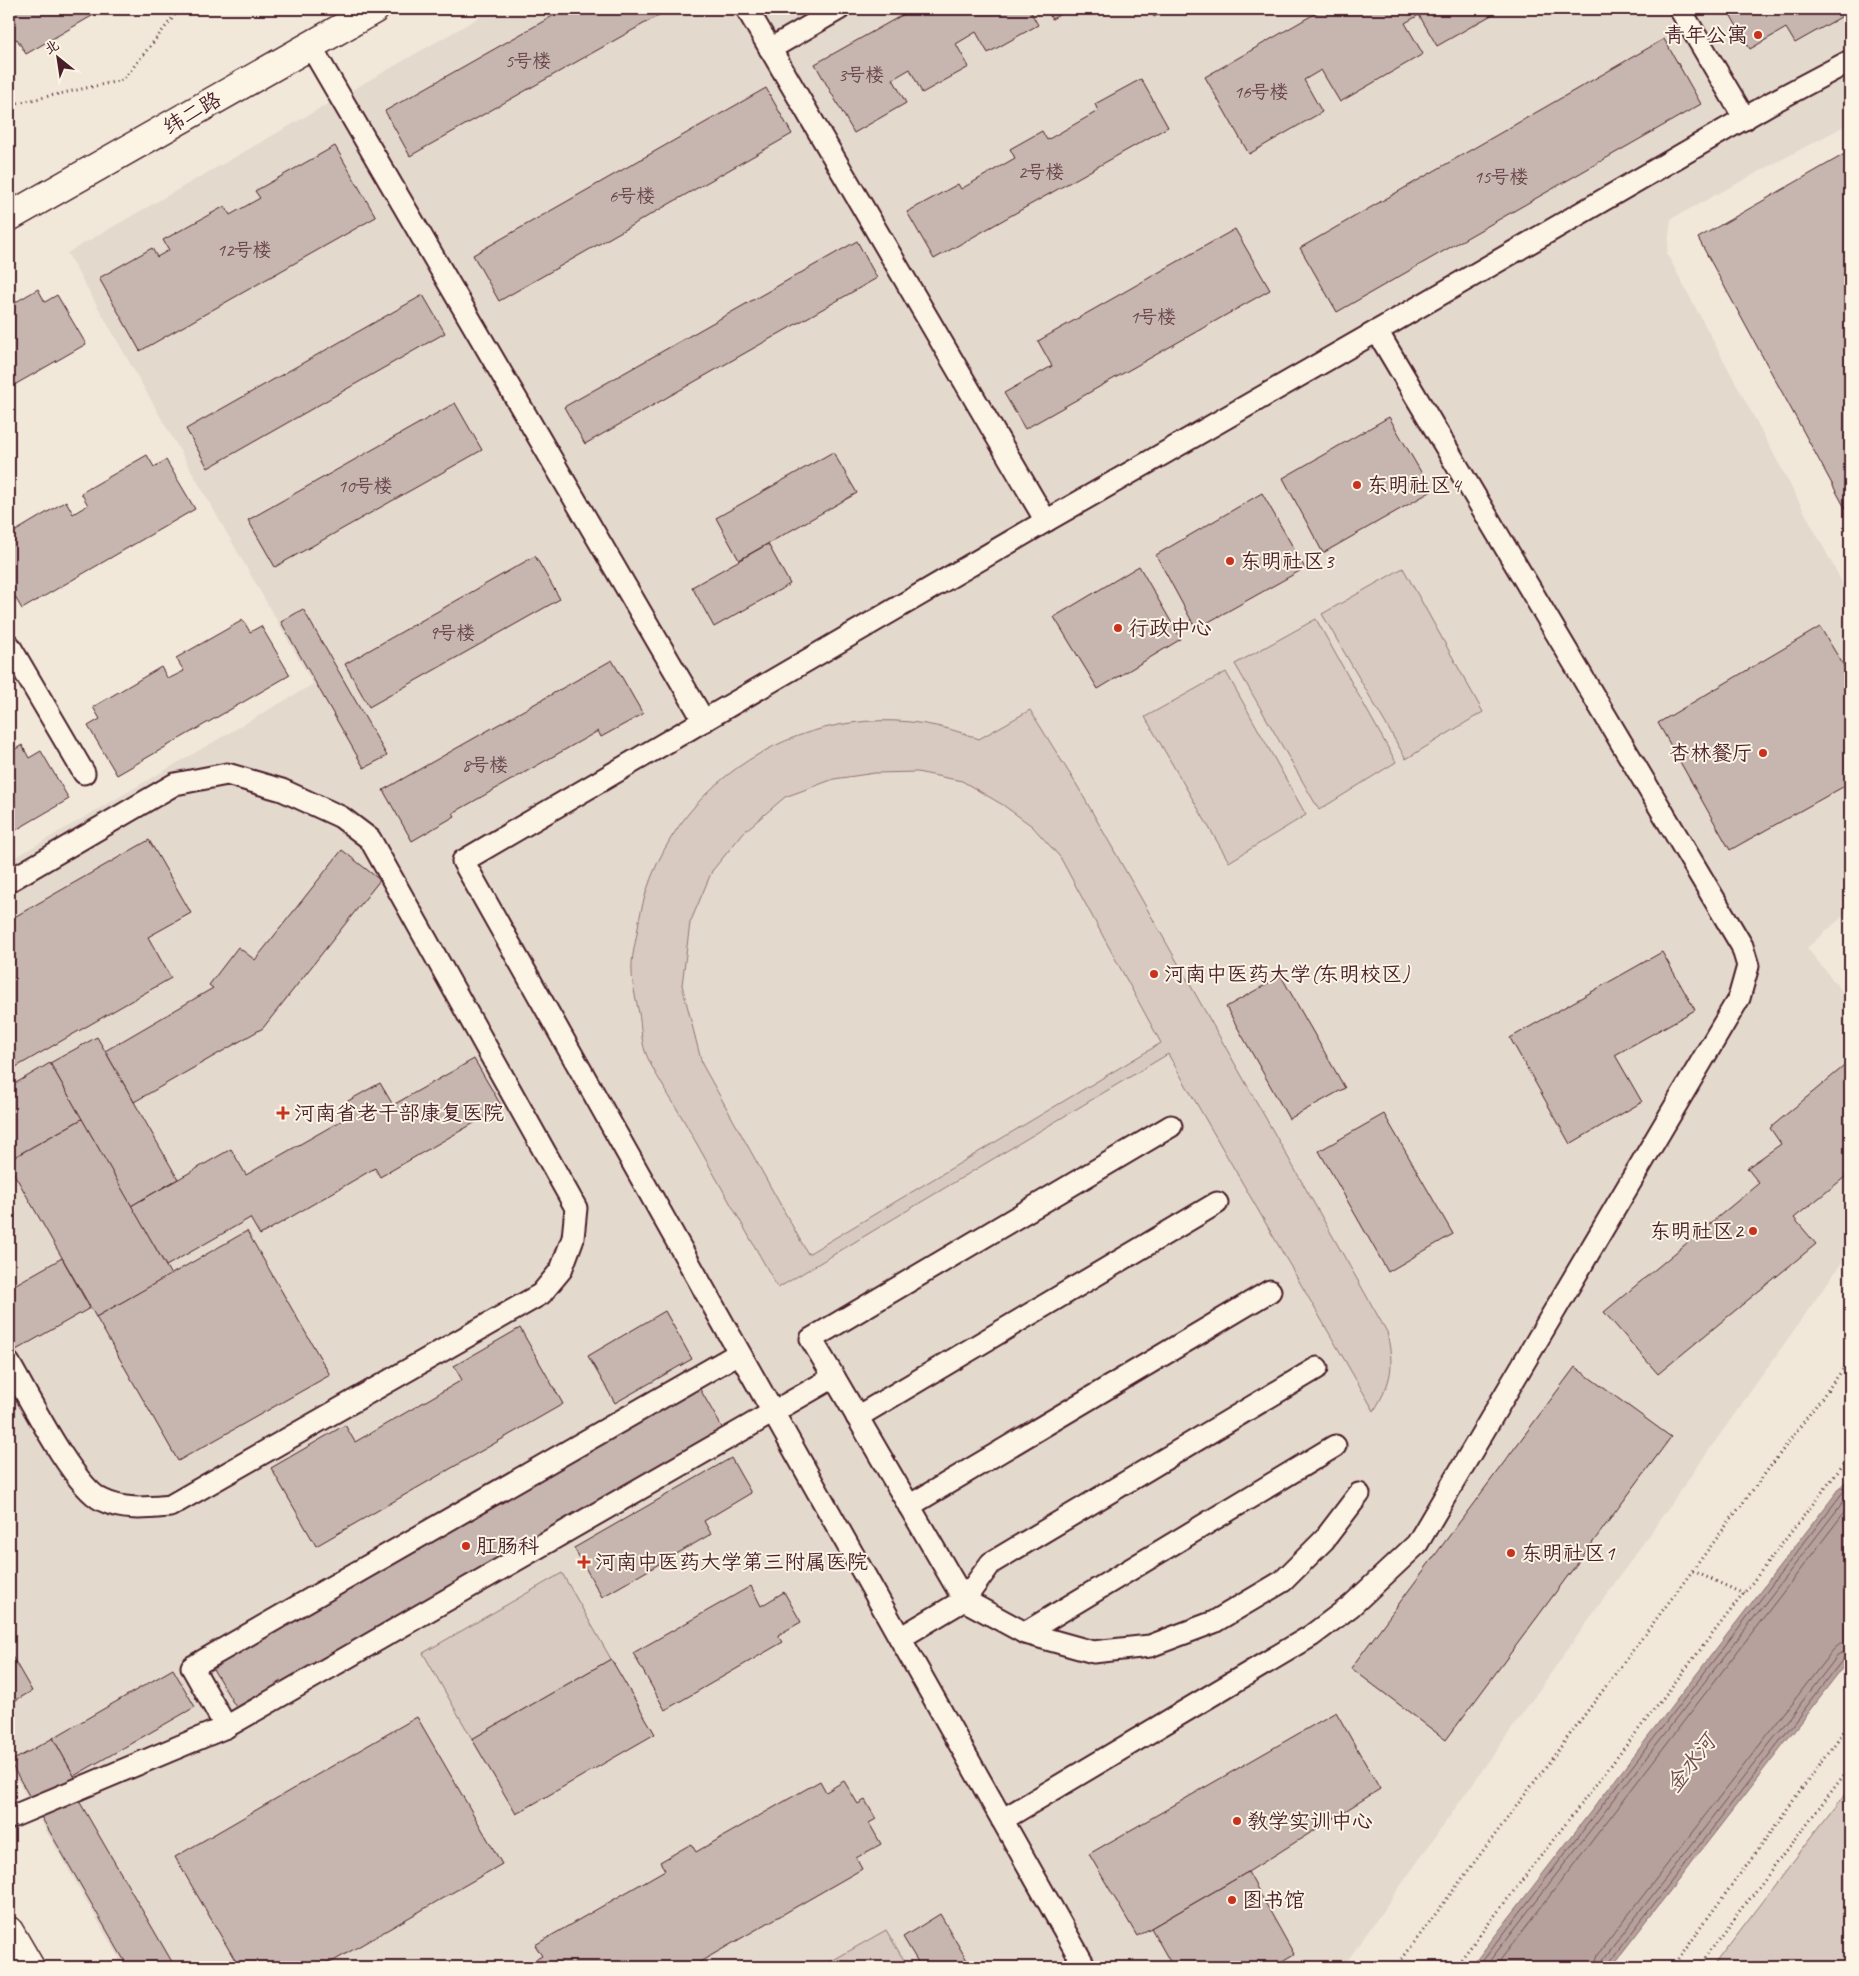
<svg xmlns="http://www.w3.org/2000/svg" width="1859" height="1976" font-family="Caveat,'LXGW WenKai TC',sans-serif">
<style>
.built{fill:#e4d9cd}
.green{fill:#d8cac0;stroke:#917476;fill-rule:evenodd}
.water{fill:#b6a19c;stroke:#8b6d6f}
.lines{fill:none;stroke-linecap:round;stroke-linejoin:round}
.shore{stroke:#755358;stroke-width:1}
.building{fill:#c7b6af;stroke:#4a1f2b}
.service-casing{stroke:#4a1f2b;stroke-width:25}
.minor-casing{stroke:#4a1f2b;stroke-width:31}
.tertiary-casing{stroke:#4a1f2b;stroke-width:31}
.path{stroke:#4a1f2b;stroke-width:3;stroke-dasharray:1 4;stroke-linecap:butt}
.service{stroke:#fcf5e5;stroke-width:21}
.minor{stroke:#fcf5e5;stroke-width:28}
.tertiary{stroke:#fcf5e5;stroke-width:28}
.poi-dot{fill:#c8321e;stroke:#fcf5e5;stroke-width:2}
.labels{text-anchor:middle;stroke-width:4;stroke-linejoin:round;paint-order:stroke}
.number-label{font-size:19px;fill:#69454c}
.poi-label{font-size:21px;fill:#4a1f2b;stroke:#fcf5e5;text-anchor:start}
.street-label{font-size:21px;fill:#4a1f2b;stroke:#fcf5e5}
.water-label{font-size:22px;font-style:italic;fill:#704c53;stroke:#fcf5e5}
</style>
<rect width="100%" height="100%" fill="#f1e8da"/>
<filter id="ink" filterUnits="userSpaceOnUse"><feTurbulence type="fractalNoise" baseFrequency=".02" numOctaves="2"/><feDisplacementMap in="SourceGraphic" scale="10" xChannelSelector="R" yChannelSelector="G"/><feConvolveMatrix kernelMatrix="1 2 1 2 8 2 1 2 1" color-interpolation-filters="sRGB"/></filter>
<g filter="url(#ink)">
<polygon class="built" points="494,9 1850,9 1850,123 1671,219 1667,254 1850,597 1850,910 1807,948 1850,1001 1850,1251 1343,1967 124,1967 9,1766 9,861 313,684 67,253"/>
<g class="green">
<polygon points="1403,568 1483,712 1406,759 1322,614"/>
<polygon points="1316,619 1396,762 1319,810 1235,664"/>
<polygon points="1226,672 1306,815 1229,862 1145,717"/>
<path d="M1030,710L1078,787L1387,1332C1394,1367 1393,1379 1374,1411L1168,1054L778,1288C747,1232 715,1177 684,1121C674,1103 651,1069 645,1051C641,1039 641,1025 639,1013C636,999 632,985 632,971C631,959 635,945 637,933C659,772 830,679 979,739ZM917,772L962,781L1003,805L1032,826L1060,857L1161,1043L808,1254L702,1064L682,985L690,923L712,871L744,832L785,797L834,779L875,773Z"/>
<polygon points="562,1573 611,1659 472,1739 423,1653"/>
<polygon points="1850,1787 1850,1967 1712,1967"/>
<polygon points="886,1930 908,1967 821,1967"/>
</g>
<polygon class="water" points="1850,1475 1850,1658 1611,1967 1471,1967"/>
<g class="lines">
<g class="shore">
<polyline points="1478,1967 1850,1483"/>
<polyline points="1485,1967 1850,1493"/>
<polyline points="1495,1967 1850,1505"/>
<polyline points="1594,1967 1598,1954 1833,1650 1840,1644 1850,1642"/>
<polyline points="1601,1967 1604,1958 1839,1654 1850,1650"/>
<polyline points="1607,1967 1609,1962 1844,1658 1850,1656"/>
</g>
</g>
<g class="building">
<polygon points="9,9 104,9 26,54 17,39 9,43"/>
<polygon points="565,9 670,9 410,156 385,111"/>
<polygon points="913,9 1029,9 1038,25 988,53 976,32 956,44 969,67 922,93 910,69 893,79 906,103 854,133 815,64"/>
<polygon points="1046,9 1069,9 1052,19"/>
<polygon points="1150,9 1168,9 1154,17"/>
<polygon points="1323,9 1502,9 1437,46 1419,15 1405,23 1423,54 1340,102 1321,70 1304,80 1322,112 1249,154 1205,77"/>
<polygon points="1727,9 1845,9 1848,13 1795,43 1786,28 1750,49"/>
<polygon points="1664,39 1701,104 1337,312 1300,248"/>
<polygon points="1141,79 1168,127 934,259 907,212 958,184 961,189 1015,158 1010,149 1042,131 1047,140 1098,111 1095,104"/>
<polygon points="766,88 792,134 499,301 473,255"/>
<polygon points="335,146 376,217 140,351 99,278 152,248 157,257 169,250 163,240 225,206 230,215 260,198 255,191"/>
<polygon points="1850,151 1850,517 1698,238"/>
<polygon points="1235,229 1270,290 1025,429 1004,393 1052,366 1038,341"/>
<polygon points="857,241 877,278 585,444 564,407"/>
<polygon points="38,289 45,302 57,295 86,344 9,388 9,306"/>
<polygon points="423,295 445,333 208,468 186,429"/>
<polygon points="455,403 482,450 275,567 248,520"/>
<polygon points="1389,417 1432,491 1323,553 1283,478"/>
<polygon points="833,452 857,493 739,560 716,518"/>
<polygon points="147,455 154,467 166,460 195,509 22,609 9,587 9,535 66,501 73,514 88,505 81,493"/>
<polygon points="1262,493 1305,568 1196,629 1156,555"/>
<polygon points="768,544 790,584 714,627 692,587"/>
<polygon points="535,556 560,599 369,707 345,664"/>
<polygon points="1139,566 1181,639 1098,689 1054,617"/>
<polygon points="303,609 387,756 364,768 281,622"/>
<polygon points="243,620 250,632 261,626 290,675 117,775 88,726 100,719 93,707 161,667 168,679 184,671 176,658"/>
<polygon points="1820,627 1850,676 1850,783 1730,850 1658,723"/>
<polygon points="612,660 643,714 601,737 598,731 453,813 455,816 412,841 383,790"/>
<polygon points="22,745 29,758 41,751 69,799 9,834 9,753"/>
<polygon points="149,840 191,913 148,937 171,978 9,1071 9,920"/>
<polygon points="342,850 380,880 263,1028 134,1102 105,1051 213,988 209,985 238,947 255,960"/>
<polygon points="1662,952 1695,1010 1615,1055 1642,1102 1570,1144 1510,1038"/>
<polygon points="1281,976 1345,1088 1289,1119 1226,1007"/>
<polygon points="97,1037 178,1179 131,1206 50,1063"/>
<polygon points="474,1059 502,1107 380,1177 375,1168 260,1235 250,1218 166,1266 131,1206 231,1149 246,1175 346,1118 339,1106 380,1083 393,1105"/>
<polygon points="1849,1062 1850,1173 1794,1218 1816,1244 1658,1374 1604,1312 1759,1183 1747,1168 1781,1144 1770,1128"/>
<polygon points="50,1063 82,1119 9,1160 9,1087"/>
<polygon points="1384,1114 1453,1234 1388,1272 1319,1151"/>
<polygon points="82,1119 171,1275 96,1317 9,1165 9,1160"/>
<polygon points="247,1231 330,1375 178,1461 96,1317"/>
<polygon points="62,1258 90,1308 16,1350 9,1336 9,1288"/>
<polygon points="665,1311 692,1359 615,1403 588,1356"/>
<polygon points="520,1328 563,1404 316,1546 271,1468 345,1425 355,1442 462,1380 454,1366"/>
<polygon points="1575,1367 1671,1437 1446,1740 1351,1668"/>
<polygon points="697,1384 723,1429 237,1709 210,1664"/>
<polygon points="731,1458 751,1493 704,1521 711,1534 602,1597 574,1548"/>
<polygon points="751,1586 761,1606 784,1592 801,1622 778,1635 783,1642 665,1710 633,1653"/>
<polygon points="9,1651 32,1691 9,1704"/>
<polygon points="611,1659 655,1734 516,1814 472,1739"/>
<polygon points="173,1669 195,1707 74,1776 53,1738"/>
<polygon points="1336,1712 1380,1789 1248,1872 1137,1936 1089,1854"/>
<polygon points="417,1717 502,1864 323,1967 239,1967 175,1857"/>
<polygon points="53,1738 78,1783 36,1808 10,1762"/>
<polygon points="820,1781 826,1792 844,1781 858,1804 865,1800 876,1819 869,1823 881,1844 856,1858 862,1869 691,1967 523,1967 542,1956 535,1945 665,1870 660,1862 691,1844 696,1852"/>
<polygon points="71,1787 175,1967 128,1967 36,1808"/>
<polygon points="1248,1872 1294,1954 1272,1967 1173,1967 1151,1928"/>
<polygon points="940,1914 971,1967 921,1967 903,1937"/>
</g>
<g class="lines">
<g class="service-casing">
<g id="service">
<polyline points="747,9 1046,521"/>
<polyline points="1680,9 1745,119"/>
<polyline points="310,45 704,721"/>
<polyline points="770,49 839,9"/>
<polyline points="1377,331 1771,103 1850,61"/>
<polyline points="9,645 84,773"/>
<path d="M9,881L175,784L227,774L282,790L341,817L370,839L576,1208L573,1238L561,1270L541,1294L170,1506C147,1508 124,1511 102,1500C73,1486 27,1394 9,1363"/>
<polyline points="1317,1368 991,1563 964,1600 1025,1633 1335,1446"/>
<polyline points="834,1377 811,1339 1171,1126"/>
<polyline points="857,1417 1217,1203"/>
<polyline points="909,1506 1270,1291"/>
<polyline points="1025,1633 1093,1652 1150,1646 1214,1622 1283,1581 1324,1540 1359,1494"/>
<polyline points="226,1727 192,1667 739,1353"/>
<polyline points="9,1818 226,1727 834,1377 964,1600 900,1638"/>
<polyline points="1002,1820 1311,1636 1351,1606 1417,1544 1739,998 1748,966 1742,946 1377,331 1046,521 463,861 1085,1967"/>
</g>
</g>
<g class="minor-casing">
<polyline id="minor" points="9,217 375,9"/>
</g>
<g class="tertiary-casing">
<polyline id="tertiary" points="9,1931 30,1967"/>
</g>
<g class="path">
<polyline points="9,101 13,104 123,80 175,15 193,9"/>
<polyline points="1693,1571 1744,1594"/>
<polyline points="1396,1967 1850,1360"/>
<polyline points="1455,1967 1850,1456"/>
<polyline points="1672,1967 1850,1723"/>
<polyline points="1698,1967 1850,1767"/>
</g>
<use href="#service" class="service"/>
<use href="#minor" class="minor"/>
<use href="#tertiary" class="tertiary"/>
</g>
</g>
<g class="poi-dot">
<circle cx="1758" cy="35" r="5"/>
<circle cx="1357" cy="485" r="5"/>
<circle cx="1230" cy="561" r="5"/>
<circle cx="1118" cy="628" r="5"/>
<circle cx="1763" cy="753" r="5"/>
<circle cx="1154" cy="974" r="5"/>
<path d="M280.5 1105.5h5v5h5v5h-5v5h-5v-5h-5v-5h5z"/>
<circle cx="1753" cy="1231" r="5"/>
<circle cx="466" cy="1546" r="5"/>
<circle cx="1511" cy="1553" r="5"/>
<path d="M581.5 1554.5h5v5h5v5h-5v5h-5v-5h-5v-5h5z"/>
<circle cx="1237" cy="1821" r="5"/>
<circle cx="1232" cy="1900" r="5"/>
</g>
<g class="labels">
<g class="number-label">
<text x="528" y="67">5号楼</text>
<text x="861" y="81">3号楼</text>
<text x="1261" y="98">16号楼</text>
<text x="1041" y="178">2号楼</text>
<text x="1501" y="183">15号楼</text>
<text x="632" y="202">6号楼</text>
<text x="244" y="256">12号楼</text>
<text x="1153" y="323">1号楼</text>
<text x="365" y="492">10号楼</text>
<text x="452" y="639">9号楼</text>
<text x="485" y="771">8号楼</text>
</g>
<g class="poi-label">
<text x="1748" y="42" text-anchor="end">青年公寓</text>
<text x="1367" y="492">东明社区4</text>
<text x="1240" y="568">东明社区3</text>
<text x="1128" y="635">行政中心</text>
<text x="1753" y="760" text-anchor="end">杏林餐厅</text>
<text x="1164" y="981">河南中医药大学(东明校区)</text>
<text x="294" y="1120">河南省老干部康复医院</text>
<text x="1743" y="1238" text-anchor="end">东明社区2</text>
<text x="476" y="1553">肛肠科</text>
<text x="1521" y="1560">东明社区1</text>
<text x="595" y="1569">河南中医药大学第三附属医院</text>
<text x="1247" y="1828">教学实训中心</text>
<text x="1242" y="1907">图书馆</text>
</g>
<g class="street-label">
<text transform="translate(192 113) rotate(-30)" y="7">纬二路</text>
</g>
<g class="water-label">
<text transform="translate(1690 1763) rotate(-52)" y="8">金水河</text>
</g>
</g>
<rect width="1859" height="1976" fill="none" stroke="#fcf5e5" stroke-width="30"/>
<rect x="15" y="15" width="1829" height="1946" fill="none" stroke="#4a1f2b" stroke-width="2" filter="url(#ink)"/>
<g transform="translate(58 58) rotate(330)" stroke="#fcf5e5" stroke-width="4" paint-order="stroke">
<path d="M0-4L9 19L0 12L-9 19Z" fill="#4a1f2b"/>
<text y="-8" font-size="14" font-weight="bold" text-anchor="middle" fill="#4a1f2b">北</text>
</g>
</svg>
